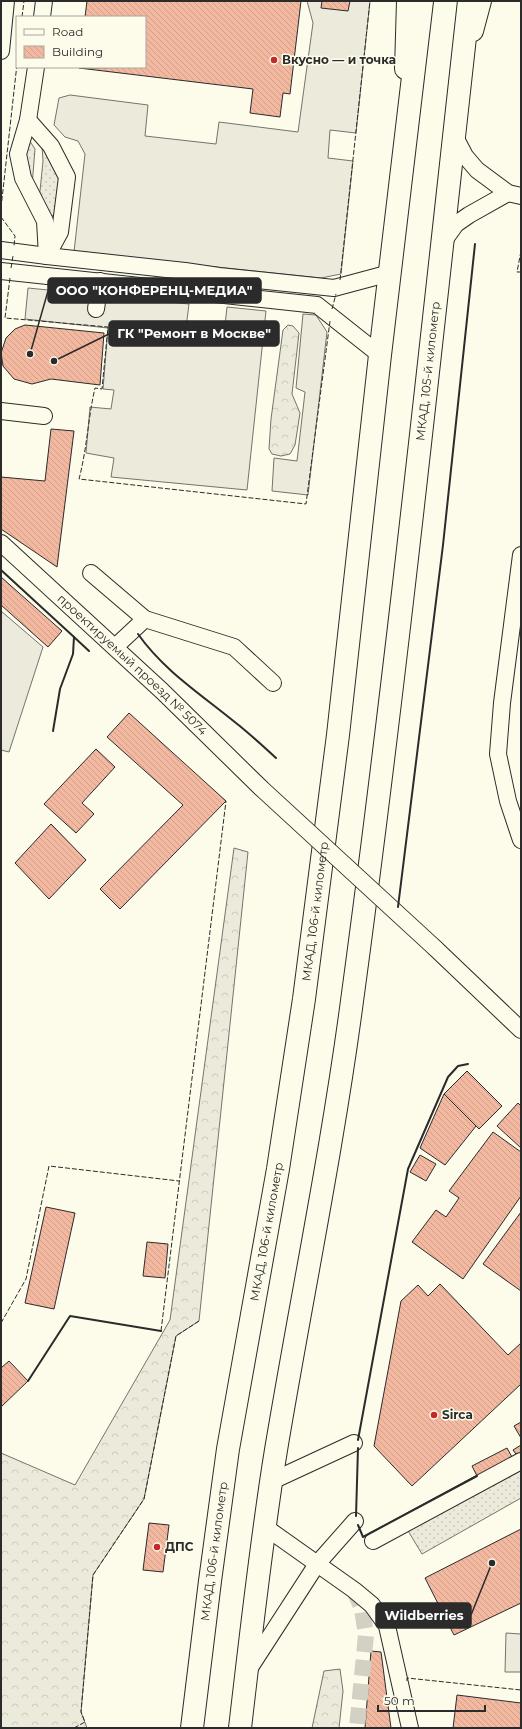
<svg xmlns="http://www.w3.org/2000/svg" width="522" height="1729" font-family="Montserrat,sans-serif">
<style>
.grass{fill:url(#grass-dots);stroke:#74746e}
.forest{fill:url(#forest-crowns);stroke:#74746e}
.parking{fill:#eceadb;stroke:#74746e}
.building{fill:url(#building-back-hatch);stroke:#2b2b2b}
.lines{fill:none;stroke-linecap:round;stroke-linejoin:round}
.minor-tunnel{stroke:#d3d1c4;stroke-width:16;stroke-dasharray:16 8;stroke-linecap:butt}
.minor-casing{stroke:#2b2b2b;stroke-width:18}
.major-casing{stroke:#2b2b2b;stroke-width:22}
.highway-casing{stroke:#2b2b2b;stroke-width:24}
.minor{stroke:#fdfbea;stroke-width:16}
.major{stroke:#fdfbea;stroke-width:20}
.highway{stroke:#fdfbea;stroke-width:22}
.minor-bridge-casing{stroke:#2b2b2b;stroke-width:18;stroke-linecap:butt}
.minor-bridge{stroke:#fdfbea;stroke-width:16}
.fence{stroke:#2b2b2b;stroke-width:1;stroke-dasharray:5 2;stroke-linecap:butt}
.wall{stroke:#2b2b2b;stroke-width:2}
.poi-dot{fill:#c62828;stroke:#fdfbea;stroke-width:1.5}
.labels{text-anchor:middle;stroke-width:3;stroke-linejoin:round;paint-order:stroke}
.poi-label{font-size:12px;font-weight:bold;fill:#2b2b2b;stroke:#fdfbea;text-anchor:start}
.street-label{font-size:12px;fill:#2b2b2b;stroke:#fdfbea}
.leader{fill:none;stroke:#2b2b2b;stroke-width:1.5}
.callout-dot{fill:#2b2b2b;stroke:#fdfbea;stroke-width:1.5}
.callout{fill:#2b2b2b;stroke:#2b2b2b;stroke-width:1.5}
.callout-label{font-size:13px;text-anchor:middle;font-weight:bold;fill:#fff}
</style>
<defs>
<pattern id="grass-dots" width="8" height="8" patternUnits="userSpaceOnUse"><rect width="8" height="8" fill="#ecebdb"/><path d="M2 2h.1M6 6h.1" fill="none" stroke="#cbcabc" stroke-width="1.8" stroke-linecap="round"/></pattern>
<pattern id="forest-crowns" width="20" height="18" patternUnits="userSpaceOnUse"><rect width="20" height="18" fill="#ecebdb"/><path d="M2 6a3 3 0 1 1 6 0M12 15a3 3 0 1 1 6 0" fill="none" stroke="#cbcabc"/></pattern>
<pattern id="building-back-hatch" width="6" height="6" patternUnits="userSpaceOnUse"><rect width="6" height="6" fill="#f2b8a0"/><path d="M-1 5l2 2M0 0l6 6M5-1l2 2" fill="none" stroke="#d09e8a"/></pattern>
</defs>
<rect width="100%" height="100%" fill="#fdfbea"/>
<g class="grass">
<polygon points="29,140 35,149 32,186 24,156"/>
<polygon points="42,146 62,176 54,216 50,215 39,201 43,161"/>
<polygon points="521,1466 521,1498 422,1554 407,1529"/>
</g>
<g class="forest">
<polygon points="288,325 293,326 299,333 292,394 300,413 295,445 290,454 281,456 272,454 269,449 271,419 283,330"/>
<polygon points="234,848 248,852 199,1321 176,1336 144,1499 93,1575 81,1712 87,1728 1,1728 1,1453 75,1485 170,1320"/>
<polygon points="340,1669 343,1691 339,1728 312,1728 324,1671"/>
</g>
<g class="parking">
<polygon points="307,1 370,1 356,133 330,130 328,158 353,161 341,274 321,278 74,252 85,154 78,141 65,137 54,125 59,98 70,95 148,105 145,136 216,144 219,122 298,132 313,23"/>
<polygon points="28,288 189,304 186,328 224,334 227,307 266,311 247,490 111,477 114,458 86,453 90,407 111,409 114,390 103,389 108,328 25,319"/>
<polygon points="303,314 316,315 327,332 308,495 272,491 274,458 297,461 305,392 296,388"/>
<polygon points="1,611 43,647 9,752 1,750"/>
<polygon points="506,1633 521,1634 521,1672 505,1672"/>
</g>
<g class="building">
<polygon points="87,1 301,1 290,94 283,93 280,117 250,113 253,89 79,68 145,67 145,17 85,17"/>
<polygon points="322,1 350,1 348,11 321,8"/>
<polygon points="25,325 104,333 100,385 51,379 32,384 14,379 3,366 1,353 6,338 15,329"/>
<polygon points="51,429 74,431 57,567 1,529 1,477 45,481"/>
<polygon points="1,577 62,631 48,647 1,605"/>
<polygon points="129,713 226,801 120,909 100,889 183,805 107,737"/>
<polygon points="96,749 115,767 82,803 94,814 76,833 44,804"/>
<polygon points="51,824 86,860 49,899 15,863"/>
<polygon points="467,1071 502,1106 479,1129 444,1094"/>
<polygon points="444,1094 476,1126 445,1165 420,1148"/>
<polygon points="518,1103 521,1106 521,1148 497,1126"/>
<polygon points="493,1132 521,1152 521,1196 463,1279 412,1242 436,1210 446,1217 459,1198 449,1191"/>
<polygon points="420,1155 436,1164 426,1181 410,1172"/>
<polygon points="46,1207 75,1213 54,1309 25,1303"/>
<polygon points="521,1212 521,1291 483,1264"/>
<polygon points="147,1242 168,1244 165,1278 143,1276"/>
<polygon points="440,1284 508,1355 521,1343 521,1384 412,1486 374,1446 401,1301 418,1285 428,1296"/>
<polygon points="9,1361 28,1381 1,1407 1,1368"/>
<polygon points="521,1422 521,1438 514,1426"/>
<polygon points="521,1445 521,1455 518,1457 513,1450"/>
<polygon points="507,1448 512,1457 477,1476 472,1466"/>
<polygon points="149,1523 169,1525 163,1572 143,1570"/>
<polygon points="521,1529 521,1603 454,1635 425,1578"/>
<polygon points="371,1651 381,1652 391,1728 365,1728"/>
<polygon points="457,1695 521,1703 521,1728 453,1728"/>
</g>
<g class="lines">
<polyline class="minor-tunnel" points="354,1590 362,1609 366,1635 357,1728"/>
<g class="minor-casing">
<g id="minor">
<polyline points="42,17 44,1"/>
<polyline points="1,51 6,1"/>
<polyline points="36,67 28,120 18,154 23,178 45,221 47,256"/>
<polyline points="28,120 51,146 67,177 60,232 47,256"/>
<polyline points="454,135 465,156 477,170 508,193 521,196"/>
<polyline points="443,242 456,224 469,215 508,193"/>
<polyline points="1,250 47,256 185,271 219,276 334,288 390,273"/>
<polyline points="1,271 317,305 380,355"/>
<polyline points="96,309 100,281"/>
<polyline points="1,411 44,416"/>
<path id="s1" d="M1,543L162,691L261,788"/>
<polyline points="521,555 502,703 498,754 508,801 521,840"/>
<polyline points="91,573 145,619 115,647"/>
<polyline points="145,619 234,647 273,683"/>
<polyline points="435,948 521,1030"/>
<polyline points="272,1481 354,1443"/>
<polyline points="265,1527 354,1590 372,1605 387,1626 410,1728"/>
<polyline points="373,1541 521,1461"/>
<polyline points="249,1669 317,1564 355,1521"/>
</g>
</g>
<g class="major-casing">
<g id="major">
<polyline points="473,31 481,1"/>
<polyline points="405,69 407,1"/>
</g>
</g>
<g class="highway-casing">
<g id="highway">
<path id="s2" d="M192,1728L210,1581L228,1449L278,1169L304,999L338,735L380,355L422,1"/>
<path id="s3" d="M240,1728C251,1635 261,1542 276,1450C301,1300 332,1152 352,1001C397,669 432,334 469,1"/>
</g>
</g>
<use href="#minor" class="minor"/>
<use href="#major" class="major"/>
<use href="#highway" class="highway"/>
<g class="minor-bridge-casing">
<polyline id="minor-bridge" points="261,788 435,948"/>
</g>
<use href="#minor-bridge" class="minor-bridge"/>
<g class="fence">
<polyline points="22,17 24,1"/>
<polyline points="1,208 17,64"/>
<polyline points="1,217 15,236 14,246"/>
<polyline points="521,251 517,272 521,272"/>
<polyline points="11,268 13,256"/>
<path d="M10,278L5,318L108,327L102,389L95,388C88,418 87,449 79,479L306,504L330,321"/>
<polyline points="340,280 370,1"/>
<polyline points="332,309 336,294"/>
<polyline points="1,1323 26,1279 49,1166 179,1181"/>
<polyline points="161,1331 226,801"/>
<polyline points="407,1681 407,1678 521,1690"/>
<polyline points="74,1728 85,1722 81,1712 93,1575 144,1499 176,1336 199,1321"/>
</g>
<g class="wall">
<polyline points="1,570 74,637 73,654 60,689 53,731"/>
<path d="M138,634C164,671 202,695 236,723C250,734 263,746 276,758"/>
<polyline points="74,637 89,651"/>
<polyline points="398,907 443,545 475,244"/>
<polyline points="28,1381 70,1316 161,1331"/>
<polyline points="358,1440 408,1169 448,1077 458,1066 468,1064"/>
<polyline points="356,1516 358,1448"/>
<polyline points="358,1525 363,1537 477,1476"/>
</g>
</g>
<g class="poi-dot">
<circle cx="274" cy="60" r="4"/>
<circle cx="434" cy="1415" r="4"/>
<circle cx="157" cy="1547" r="4"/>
</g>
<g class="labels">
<g class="poi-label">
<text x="282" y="64">Вкусно — и точка</text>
<text x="442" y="1419">Sirca</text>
<text x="165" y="1551">ДПС</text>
</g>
<g class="street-label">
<text dy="4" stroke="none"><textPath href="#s3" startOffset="1370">МКАД, 105-й километр</textPath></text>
<text dy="4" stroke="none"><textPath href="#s1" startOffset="179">проектируемый проезд № 5074</textPath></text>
<text dy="4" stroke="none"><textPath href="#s2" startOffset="826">МКАД, 106-й километр</textPath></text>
<text dy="4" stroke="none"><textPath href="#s2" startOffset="502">МКАД, 106-й километр</textPath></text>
<text dy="4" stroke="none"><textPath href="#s2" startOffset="178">МКАД, 106-й километр</textPath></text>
</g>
</g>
<path class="leader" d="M30 354L48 291M54 361L109 334M492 1563L471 1615"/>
<g class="callout-dot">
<circle cx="30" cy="354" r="4"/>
<circle cx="54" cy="361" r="4"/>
<circle cx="492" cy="1563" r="4"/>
</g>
<g class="callout">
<rect x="48" y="278" width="213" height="25" rx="4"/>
<rect x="109" y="321" width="170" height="25" rx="4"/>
<rect x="376" y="1603" width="95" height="25" rx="4"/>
</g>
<g class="callout-label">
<text x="154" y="295">ООО "КОНФЕРЕНЦ-МЕДИА"</text>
<text x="194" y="338">ГК "Ремонт в Москве"</text>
<text x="424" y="1620">Wildberries</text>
</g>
<rect width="522" height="1729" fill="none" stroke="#2b2b2b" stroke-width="4"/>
<rect x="16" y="16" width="130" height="52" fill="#fdfbea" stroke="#a9a89e"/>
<rect x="24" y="29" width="20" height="6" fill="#fdfbea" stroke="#a9a89e"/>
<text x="52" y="36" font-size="12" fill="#2b2b2b">Road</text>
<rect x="24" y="46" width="20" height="12" fill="url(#building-back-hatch)" stroke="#a9a89e"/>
<text x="52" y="56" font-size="12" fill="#2b2b2b">Building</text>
<path d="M378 1705v6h107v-6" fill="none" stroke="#2b2b2b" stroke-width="2"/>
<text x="384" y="1705" font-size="12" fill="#2b2b2b" stroke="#fdfbea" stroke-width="3" paint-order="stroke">50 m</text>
</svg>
